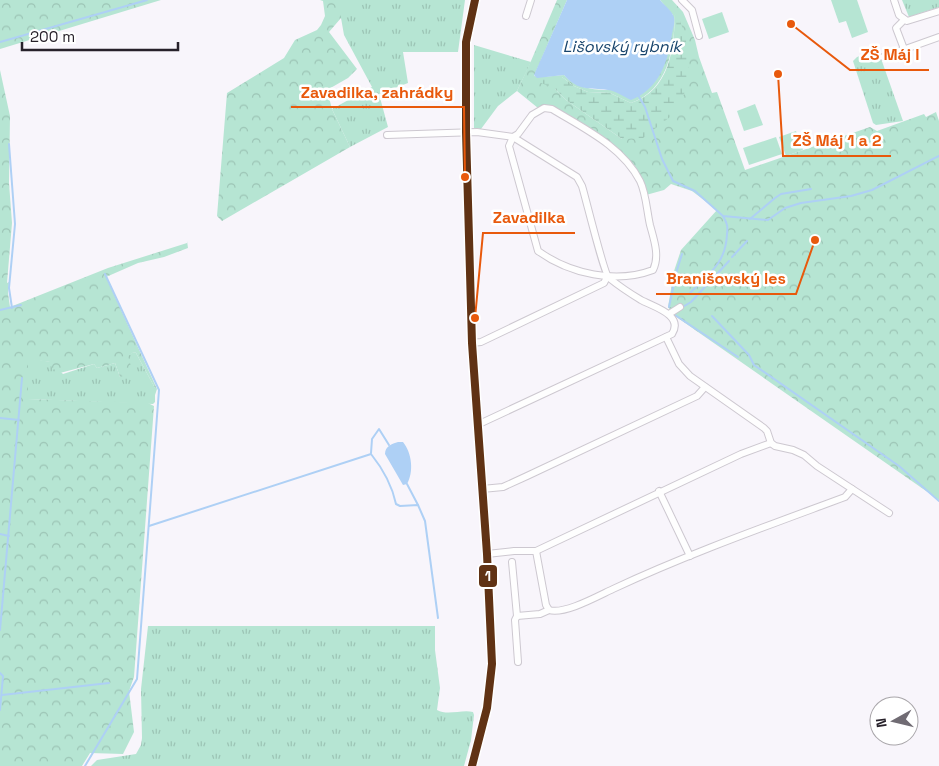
<svg xmlns="http://www.w3.org/2000/svg" width="939" height="766" font-family="'Space Grotesk',sans-serif">
<style>
.grass{fill:url(#grass-tufts)}
.forest{fill:url(#forest-crowns);fill-rule:evenodd}
.wetland{fill:url(#wetland-marsh)}
.park{fill:#b6e5d3}
.water{fill:#aed0f5}
.lines{fill:none;stroke-linecap:round;stroke-linejoin:round}
.stream{stroke:#aed0f5;stroke-width:2}
.minor-casing{stroke:#cdc8d0;stroke-width:8}
.tertiary-casing{stroke:#cdc8d0;stroke-width:9}
.minor{stroke:#fefefe;stroke-width:6}
.tertiary{stroke:#fefefe;stroke-width:8}
.bus-1-casing{stroke:#fff;stroke-width:11}
.bus-1{stroke:#603214;stroke-width:8}
.labels{text-anchor:middle;stroke-width:5;stroke-linejoin:round;paint-order:stroke}
.water-label{font-size:16px;font-style:italic;fill:#16436b;stroke:#fff}
.leader{fill:none;stroke:#e8590c;stroke-width:2}
.callout-dot{fill:#e8590c;stroke:#fff;stroke-width:2}
.callout-label{font-size:16px;text-anchor:middle;font-weight:bold;fill:#e8590c;stroke:#fff;stroke-width:5;stroke-linejoin:round;paint-order:stroke}
.line-badge{stroke:#fff;stroke-width:2}
.badge-label{font-size:14px;text-anchor:middle;font-weight:bold;fill:#fff}
</style>
<defs>
<pattern id="grass-tufts" width="24" height="20" patternUnits="userSpaceOnUse" patternTransform="scale(1.25)"><rect width="24" height="20" fill="#b6e5d3"/><path d="M3 7l-1-3M5 7V3M7 7l1-3M15 17l-1-3M17 17v-4M19 17l1-3" fill="none" stroke="#9cc4b5"/></pattern>
<pattern id="forest-crowns" width="20" height="18" patternUnits="userSpaceOnUse" patternTransform="scale(1.25)"><rect width="20" height="18" fill="#b6e5d3"/><path d="M2 6a3 3 0 1 1 6 0M12 15a3 3 0 1 1 6 0" fill="none" stroke="#9cc4b5"/></pattern>
<pattern id="wetland-marsh" width="20" height="14" patternUnits="userSpaceOnUse" patternTransform="scale(1.25)"><rect width="20" height="14" fill="#b6e5d3"/><path d="M1 5h8M5 5V1M11 12h8M15 12V8" fill="none" stroke="#9cc4b5"/></pattern>
</defs>
<rect width="100%" height="100%" fill="#f8f5fb"/>
<g class="grass">
<polygon points="341,0 465,0 458,52 403,52 408,83 379,94 388,127 350,147 332,109 372,87 344,35 341,18"/>
<polygon points="902,0 939,0 939,7 909,17"/>
<polygon points="474,45 531,62 517,91 498,106 481,129 474,128"/>
<polygon points="878,50 903,121 876,125 873,123 853,61 857,57"/>
<polygon points="134,352 136,353 155,388 155,402 153,404 28,399 28,358 51,362 63,374 94,364 97,368 115,363 120,377 128,355"/>
<path d="M148,626H435V650L440,688L437,710C448,716 462,709 473,712L474,715L471,740L464,766H91L97,760L136,754L141,745L142,738L141,689Z"/>
</g>
<g class="forest">
<polygon points="0,0 161,0 0,49"/>
<polygon points="320,0 341,0 341,18 329,32 357,69 348,78 327,90 332,109 350,147 222,221 217,216 227,93 284,58 295,40 317,30 321,25 325,16 323,1"/>
<path d="M557,0H567L534,76L542,77L564,75C576,88 593,90 610,90L673,15L660,0H672L683,12L695,40L699,57L712,93L717,92L745,170L870,127L877,131L924,114L926,117L936,112L939,121V500L675,316L668,307L674,271L681,250L717,210L692,191L671,184L664,190L646,195L635,166L609,142L555,108H538L517,91L531,61ZM675,14L684,94L622,139L566,100L555,89L562,77L574,86L588,92L610,93L631,103C668,90 674,50 675,14Z"/>
<polygon points="0,70 10,116 9,183 12,223 7,283 9,282 8,293 10,307 108,268 187,243 187,241 188,248 164,257 138,263 106,277 157,389 155,395 155,388 136,353 134,352 128,356 133,373 120,377 115,363 97,368 94,364 60,373 52,368 50,362 28,359 28,399 148,403 154,406 134,677 129,691 134,732 123,754 90,753 82,766 0,766"/>
</g>
<path class="wetland" d="M675,14L679,18L685,35L689,58L688,83L684,94L670,117L643,138L622,139L566,100L555,89L537,81L538,79L562,77L574,86L588,92L610,93L631,103C670,90 674,49 675,14Z"/>
<g class="park">
<polygon points="831,0 857,0 868,32 852,38 846,21 839,23"/>
<polygon points="722,12 729,32 709,39 702,19"/>
<polygon points="755,104 763,125 744,131 737,111"/>
<polygon points="796,131 803,150 786,156 779,137"/>
<polygon points="776,137 782,154 749,165 743,148"/>
</g>
<g class="water">
<path d="M567,0H660C663,4 670,9 673,15C676,20 673,28 672,34C668,62 659,89 631,100C624,97 616,91 608,90C589,87 579,92 564,75L537,78L534,75Z"/>
<path d="M398,442H403C412,453 414,472 407,484L403,485L385,454C385,446 392,444 398,442Z"/>
</g>
<g class="lines">
<g class="stream">
<polyline points="0,42 147,0"/>
<polyline points="638,95 645,107 662,159 673,181 695,191 723,216 768,220 785,208 801,203 851,196 872,190 939,156"/>
<polyline points="9,144 15,224 9,288 12,308"/>
<polyline points="750,219 775,198 781,194 811,189"/>
<polyline points="732,257 747,241"/>
<path d="M690,293C709,274 726,263 727,234C728,226 727,223 723,216"/>
<polyline points="669,307 677,270 682,254"/>
<polyline points="681,308 691,302 729,261"/>
<polyline points="0,310 21,305"/>
<polyline points="675,315 738,357"/>
<polyline points="712,316 749,355 754,365 899,466 939,501"/>
<polyline points="0,418 19,420"/>
<polyline points="371,453 372,439 379,429 389,445"/>
<polyline points="407,484 418,505"/>
<path d="M149,526L371,454C383,469 392,485 396,504L400,506L418,505L425,521L438,618"/>
<polyline points="0,534 9,536"/>
<polyline points="0,630 22,378"/>
<polyline points="0,673 3,676 0,710"/>
<polyline points="2,695 109,683"/>
<polyline points="85,766 137,679 159,390 105,274"/>
</g>
<g class="minor-casing">
<g id="minor">
<polyline points="682,0 692,10 699,36"/>
<polyline points="894,0 899,15 907,21 939,11"/>
<polyline points="526,16 531,0"/>
<polyline points="904,49 896,28 904,20"/>
<polyline points="883,57 939,37"/>
<path d="M544,108L552,109C583,128 622,146 640,181C646,193 647,212 650,225C654,240 660,256 653,270C616,284 570,274 538,251L509,146L513,137L518,134L532,115Z"/>
<path d="M387,135L477,132L513,137L577,177L582,186C586,199 604,274 609,278C619,286 631,294 641,300C654,307 684,315 672,334L477,425"/>
<polyline points="669,314 680,307"/>
<polyline points="666,337 679,364 690,376 764,428 767,431 771,443 775,446 793,450 804,455 817,466 889,513"/>
<polyline points="472,343 481,342 604,283 607,277"/>
<polyline points="482,489 503,487 527,476 697,396 705,387"/>
<polyline points="659,491 690,556"/>
<path d="M536,551L546,605L549,610C564,615 598,596 613,589C688,554 767,526 845,497L852,489"/>
<polyline points="487,554 514,551 536,551 741,454 771,443"/>
<polyline points="512,562 517,616 515,620 518,662"/>
<polyline points="517,616 540,614 549,610"/>
</g>
</g>
<g class="tertiary-casing">
<polyline id="tertiary" points="472,766 487,708 492,664 487,554 472,343 466,132 466,42 475,0"/>
</g>
<use href="#minor" class="minor"/>
<use href="#tertiary" class="tertiary"/>
<g class="bus-1-casing">
<polyline id="bus-1" points="472,766 487,708 492,664 487,554 472,343 466,132 466,42 475,0"/>
</g>
<use href="#bus-1" class="bus-1"/>
</g>
<g class="labels">
<g class="water-label">
<text x="622" y="52">Lišovský rybník</text>
</g>
</g>
<path class="leader" d="M791 24L850 70H929M465 177L464 107H291M778 74L783 156H891M475 318L483 233H575M815 240L796 294H656"/>
<g class="callout-dot">
<circle cx="791" cy="24" r="5"/>
<circle cx="465" cy="177" r="5"/>
<circle cx="778" cy="74" r="5"/>
<circle cx="475" cy="318" r="5"/>
<circle cx="815" cy="240" r="5"/>
</g>
<g class="callout-label">
<text x="890" y="60">ZŠ Máj I</text>
<text x="377" y="98">Zavadilka, zahrádky</text>
<text x="837" y="146">ZŠ Máj 1 a 2</text>
<text x="529" y="223">Zavadilka</text>
<text x="726" y="284">Branišovský les</text>
</g>
<rect class="line-badge" x="478" y="564" width="20" height="24" rx="5" fill="#603214"/>
<g class="badge-label">
<text x="488" y="581">1</text>
</g>
<g transform="translate(894 721) rotate(262)"><circle r="24" fill="#ffffff" stroke="#a9a6aa"/>
<path d="M0-4L9 19L0 12L-9 19Z" fill="#706b73"/>
<text y="-8" font-size="14" font-weight="bold" text-anchor="middle" fill="#27212a">N</text>
</g>
<path d="M22 42v8h156v-8" fill="none" stroke="#27212a" stroke-width="2.5"/>
<text x="30" y="42" font-size="15" fill="#27212a" stroke="#ffffff" stroke-width="4" paint-order="stroke">200 m</text>
</svg>
